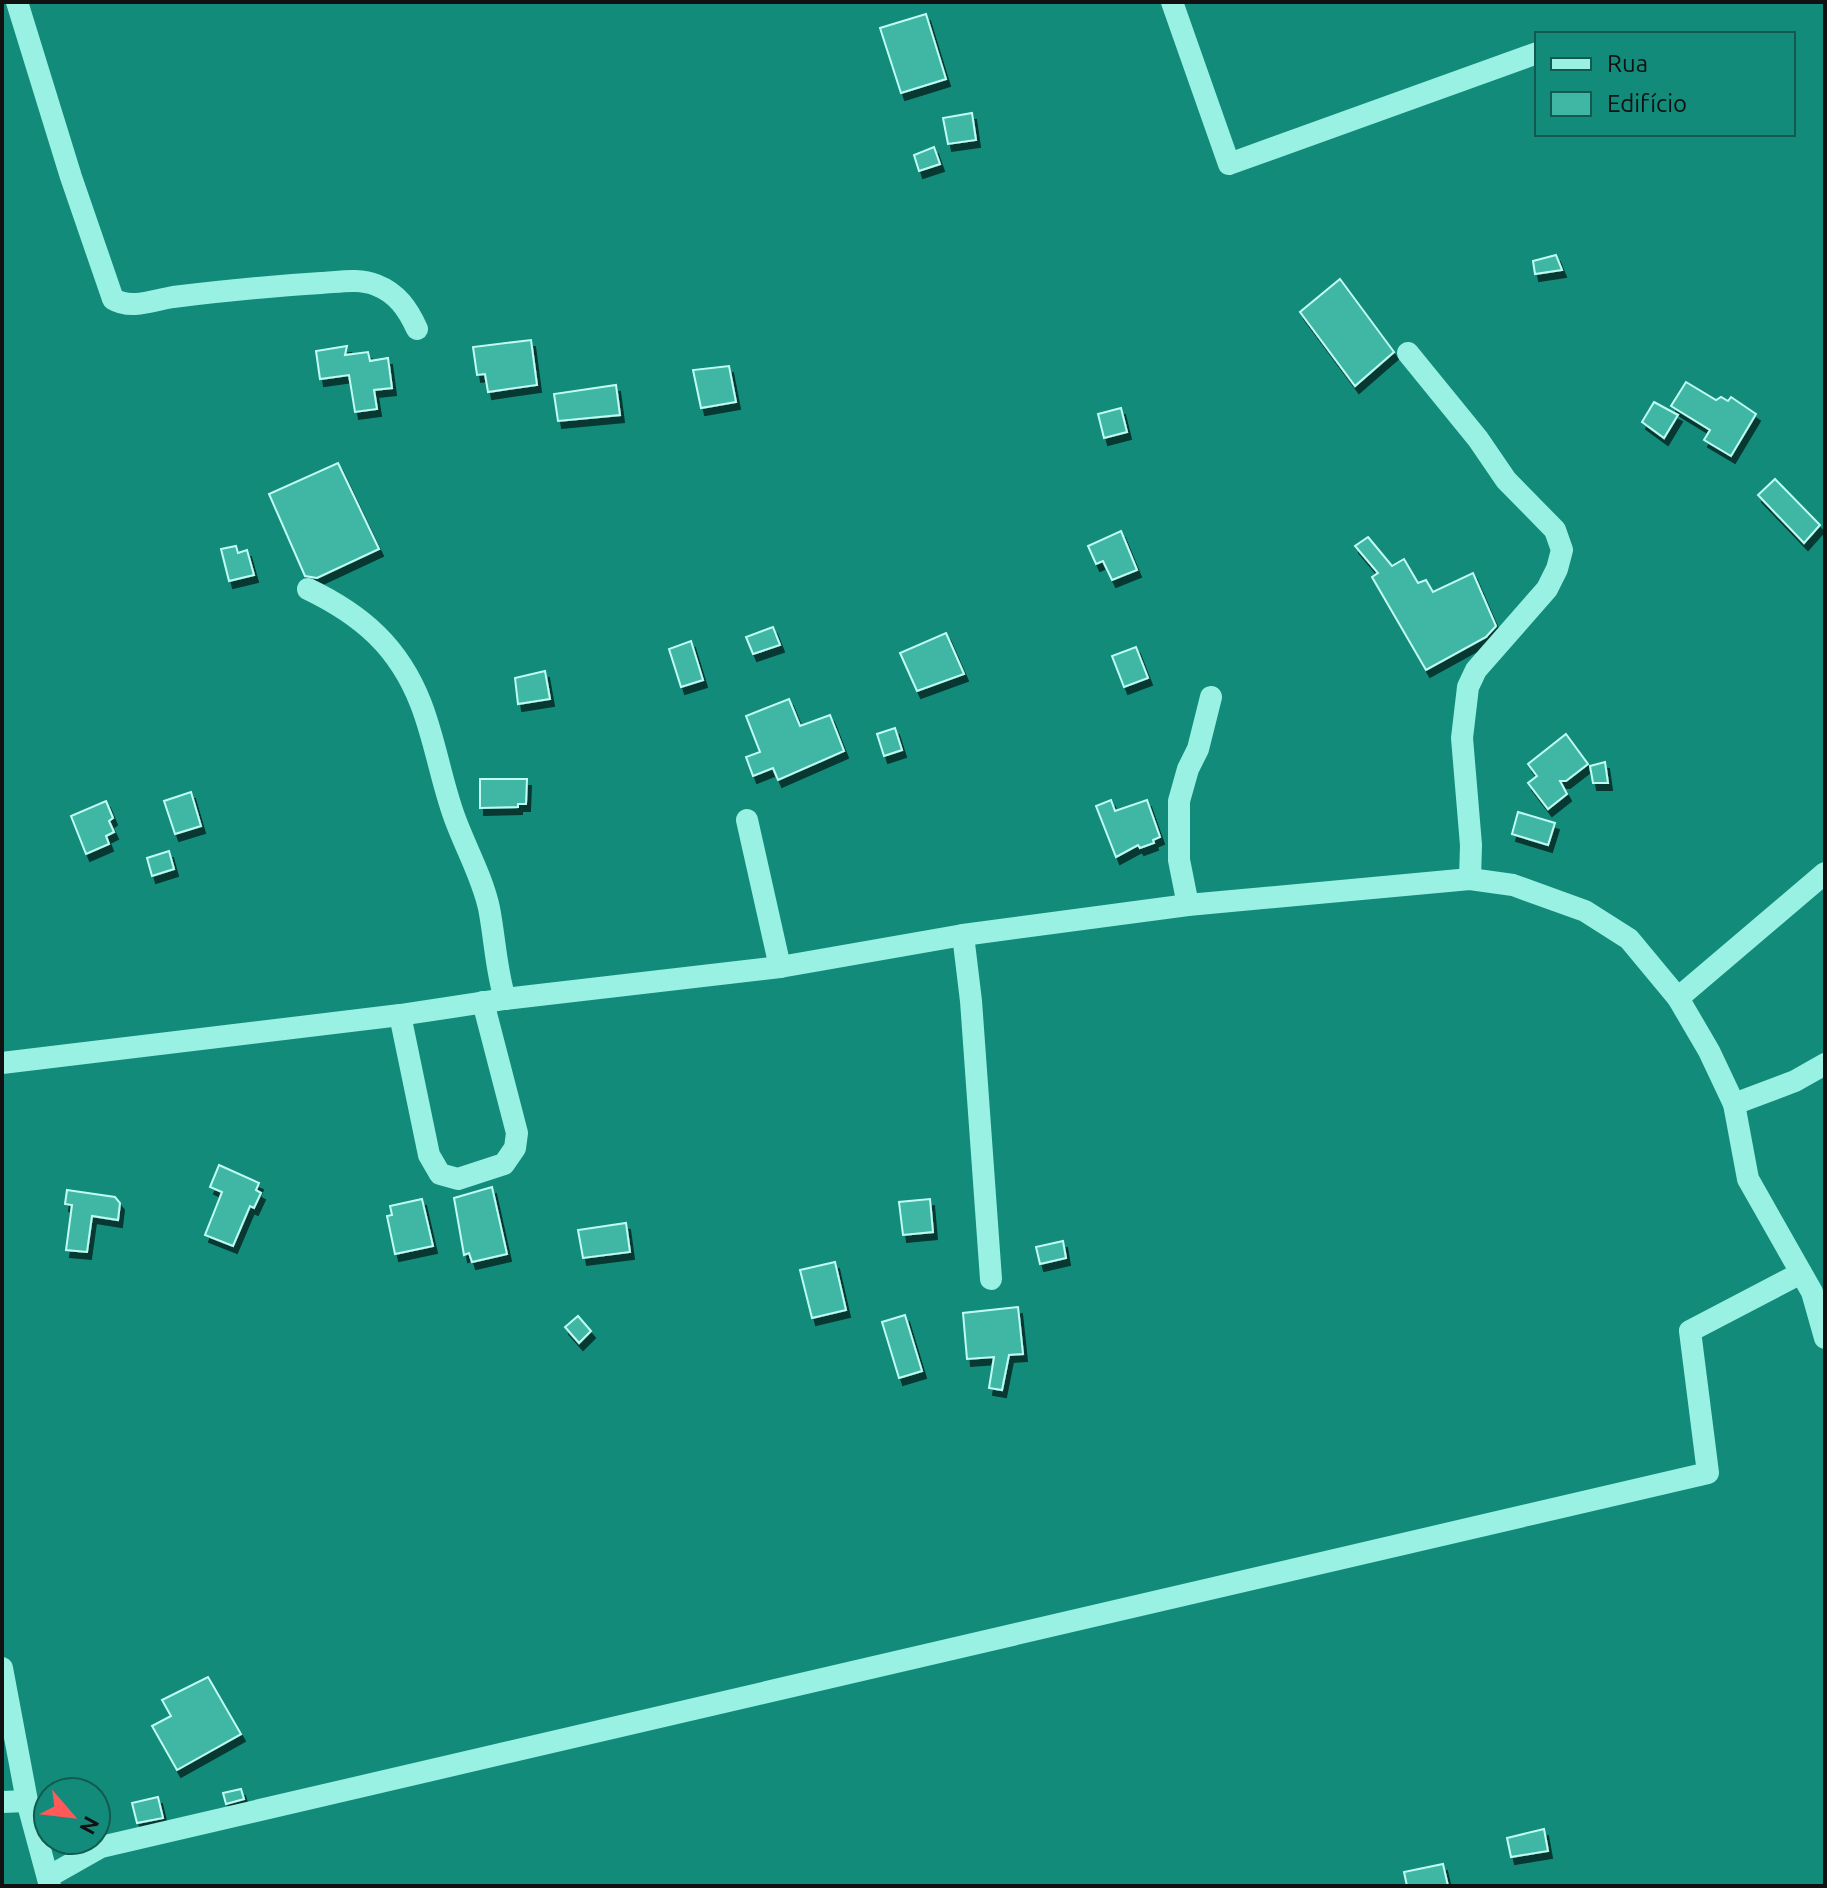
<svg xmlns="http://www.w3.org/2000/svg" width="1827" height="1888" font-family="Ubuntu,sans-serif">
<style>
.building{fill:#3fb7a4;stroke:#c0fcf3;stroke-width:2;filter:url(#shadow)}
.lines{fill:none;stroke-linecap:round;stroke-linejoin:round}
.minor{stroke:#99f1e3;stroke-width:22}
</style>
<defs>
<filter id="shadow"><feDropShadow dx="4" dy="7" stdDeviation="0" flood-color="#0009"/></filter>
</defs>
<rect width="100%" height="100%" fill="#128b7a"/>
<g class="building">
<polygon points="926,14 946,79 901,93 880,28"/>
<polygon points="972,113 976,140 948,144 943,118"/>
<polygon points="934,147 940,164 919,171 914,155"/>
<polygon points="1556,255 1562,270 1535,274 1533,261"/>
<polygon points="1340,279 1394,352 1355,386 1300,312"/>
<polygon points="531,340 537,385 488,392 485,374 477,375 473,347"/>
<polygon points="347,346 345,355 368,352 370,361 388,358 392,388 374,390 377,409 355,412 349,375 320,379 316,351"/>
<polygon points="729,366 736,402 701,408 693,370"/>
<polygon points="1686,382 1716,400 1721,397 1728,401 1731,397 1756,414 1731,456 1704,440 1710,430 1671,406"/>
<polygon points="616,385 620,415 558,421 554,394"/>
<polygon points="1654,402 1678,415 1664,438 1642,422"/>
<polygon points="1121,408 1127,432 1104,438 1098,414"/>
<polygon points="338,463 379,549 317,578 305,576 269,494"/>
<polygon points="1775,479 1820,525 1804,543 1758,495"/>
<polygon points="1121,531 1137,570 1112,580 1103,561 1096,564 1088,546"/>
<polygon points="1368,537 1392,566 1404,559 1418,583 1426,580 1433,592 1473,573 1496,626 1486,637 1426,670 1372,577 1378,573 1355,546"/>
<polygon points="236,546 238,553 247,550 254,575 229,581 221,549"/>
<polygon points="773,627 780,645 753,654 746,637"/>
<polygon points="946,633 964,674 917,691 900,653"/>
<polygon points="691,641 703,680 681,687 669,649"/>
<polygon points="1136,647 1148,678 1124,687 1112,656"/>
<polygon points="545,671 550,699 518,704 515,678"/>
<polygon points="789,699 800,726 830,715 844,751 778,780 773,768 753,776 746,757 760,752 746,716"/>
<polygon points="895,728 902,750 884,756 877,734"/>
<polygon points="1566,734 1588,764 1566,781 1560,781 1567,794 1548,809 1528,783 1537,776 1528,764"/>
<polygon points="1605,762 1608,783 1593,783 1590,766"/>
<polygon points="480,779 527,779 526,804 518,804 518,807 480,808"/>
<polygon points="191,792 201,826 175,834 164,801"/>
<polygon points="1111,800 1115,811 1147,800 1160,837 1153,840 1154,843 1140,848 1138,845 1116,857 1096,806"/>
<polygon points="106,801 113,818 109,821 114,832 106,836 109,844 86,854 71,816"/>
<polygon points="1518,812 1555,823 1548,845 1512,834"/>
<polygon points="169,851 174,869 152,876 147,858"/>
<polygon points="219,1165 259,1183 256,1190 261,1193 254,1208 250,1206 233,1246 205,1235 222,1192 210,1187"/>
<polygon points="492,1187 507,1254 472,1262 469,1253 464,1255 454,1198"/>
<polygon points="67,1190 115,1197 120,1203 118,1220 92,1216 87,1252 66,1250 72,1205 65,1204"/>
<polygon points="422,1199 433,1246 395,1254 387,1216 392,1215 390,1206"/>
<polygon points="930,1199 933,1232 903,1235 899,1202"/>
<polygon points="626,1223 630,1252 583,1258 578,1230"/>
<polygon points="1063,1241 1066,1258 1040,1264 1036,1247"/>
<polygon points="835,1262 846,1310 812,1318 800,1270"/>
<polygon points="1018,1307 1023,1354 1009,1355 1002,1390 989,1388 994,1357 967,1359 963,1313"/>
<polygon points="905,1315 922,1371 899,1378 882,1322"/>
<polygon points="578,1316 591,1331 579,1343 565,1327"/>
<polygon points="208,1677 241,1734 177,1770 152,1726 171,1716 162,1700"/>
<polygon points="241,1789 244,1799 226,1804 223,1793"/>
<polygon points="158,1797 163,1818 137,1823 132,1803"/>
<polygon points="1544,1829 1548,1851 1511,1857 1507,1838"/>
<polygon points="1443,1864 1448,1886 1407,1886 1404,1872"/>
</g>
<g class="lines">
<g class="minor">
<path d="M17,2L71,177L113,299C131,310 154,300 173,297C222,291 272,286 321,283C339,282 360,278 376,285C397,293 408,309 417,329"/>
<polyline points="1172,2 1229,164 1537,53"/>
<polyline points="1408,353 1478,439 1506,480 1555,530 1562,550 1557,569 1547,589 1476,670 1468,687 1462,738 1471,845 1470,879"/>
<path d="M308,589C362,615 399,647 421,704C435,740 441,780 454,816C465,847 482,876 489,908C495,939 496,970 505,999"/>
<polyline points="747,820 780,967"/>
<polyline points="1188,905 1179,860 1179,801 1188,769 1198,749 1211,697"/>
<polyline points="963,935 971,1001 991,1279"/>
<polyline points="1678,998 1825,873"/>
<polyline points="400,1015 429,1155 440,1174 458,1179 504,1164 515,1148 517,1133 483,1002"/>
<polyline points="2,1063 400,1015 505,999 780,967 963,935 1188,905 1470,879 1513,885 1585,911 1629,939 1678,998 1709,1051 1734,1104 1748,1179 1812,1292 1825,1338"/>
<polyline points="1734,1104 1795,1081 1825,1064"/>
<polyline points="2,1668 27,1801 50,1886"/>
<polyline points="2,1802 27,1801"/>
<polyline points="48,1877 101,1847 1708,1473 1690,1331 1801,1273"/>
</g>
</g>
<rect width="1827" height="1888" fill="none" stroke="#111111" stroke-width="8"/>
<rect x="1535" y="32" width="260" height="104" fill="#128b7a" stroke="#125a50" stroke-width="2"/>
<rect x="1551" y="58" width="40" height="12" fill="#99f1e3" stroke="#125a50" stroke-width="2"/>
<text x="1607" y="72" font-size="24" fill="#111111">Rua</text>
<rect x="1551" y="92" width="40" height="24" fill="#3fb7a4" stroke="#125a50" stroke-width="2"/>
<text x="1607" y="112" font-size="24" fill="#111111">Edifício</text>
<g transform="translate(72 1816) rotate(118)"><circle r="38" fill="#128b7a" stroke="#125a50" stroke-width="2"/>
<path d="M0-6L14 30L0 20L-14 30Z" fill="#ff5a59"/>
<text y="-12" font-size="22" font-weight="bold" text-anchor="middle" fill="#111111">N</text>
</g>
</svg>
